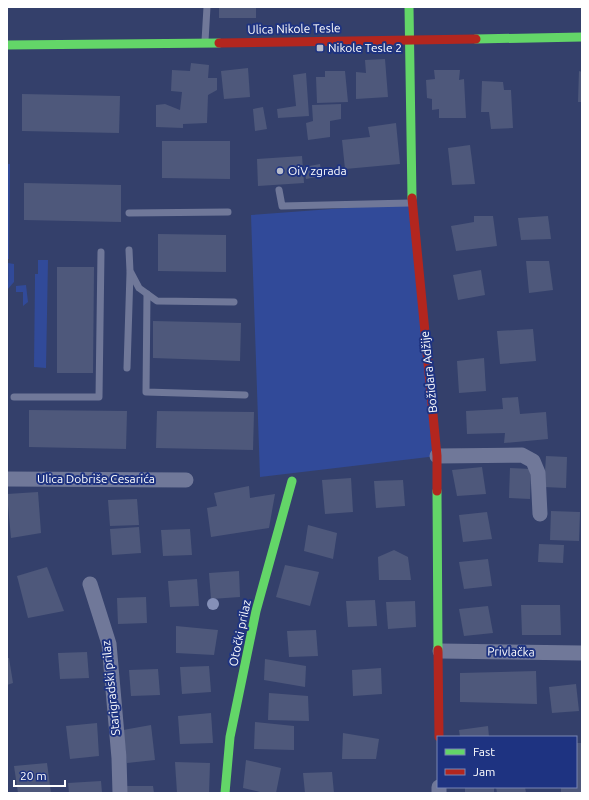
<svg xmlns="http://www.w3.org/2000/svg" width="589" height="800" font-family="Ubuntu,sans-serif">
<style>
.green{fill:#314a99}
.building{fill:#4e587b}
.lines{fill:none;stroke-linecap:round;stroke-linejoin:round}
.lane{stroke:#707899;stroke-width:7}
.street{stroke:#707899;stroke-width:15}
.fast{stroke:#63d668;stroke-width:9}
.jam{stroke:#b3261e;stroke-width:9}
.tree{fill:#8590b8}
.poi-dot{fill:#b8bccb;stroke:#1e3381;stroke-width:1.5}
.labels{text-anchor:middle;stroke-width:4;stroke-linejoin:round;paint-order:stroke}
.street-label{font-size:12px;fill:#fff;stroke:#1e3381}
.poi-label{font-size:12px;fill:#fff;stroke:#1e3381;text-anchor:start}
</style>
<rect width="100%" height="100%" fill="#34406b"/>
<g class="green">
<polygon points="7,164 10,164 9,259 7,259"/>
<polygon points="412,203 437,456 260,477 251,215"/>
<polygon points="38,260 48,260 46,368 34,367 35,279 35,274 38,274"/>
<path d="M8,263L14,264V282L7,290C9,282 8,271 8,263Z"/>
<polygon points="26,285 28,302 23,306 23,292 16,292 16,286"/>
</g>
<g class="building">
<rect x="219" y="7" width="37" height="11"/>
<polygon points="385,59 388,97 356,99 356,72 366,73 365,60"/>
<polygon points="191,63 209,65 208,78 217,78 217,90 208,95 207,123 183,124 183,128 156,127 156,105 165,104 180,110 182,92 171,91 172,70 190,71"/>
<polygon points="248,68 250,97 224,99 221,71"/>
<polygon points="434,70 460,70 459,80 464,79 466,118 439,118 439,109 432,110 432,99 427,98 426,80 435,79"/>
<polygon points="325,71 345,71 348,102 317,103 316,77 325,77"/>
<polygon points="579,71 582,72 582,102 578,102"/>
<polygon points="306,73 309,116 278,118 277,109 296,106 293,75"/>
<polygon points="482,81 503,82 504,90 511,90 513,128 491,129 489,112 481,112"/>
<polygon points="22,94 120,96 119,133 22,131"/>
<polygon points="341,104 341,119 330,121 330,137 308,140 306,123 313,121 312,105"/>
<polygon points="263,107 267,129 255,131 253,109"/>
<polygon points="396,123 400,164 345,169 342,140 370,137 368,127"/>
<polygon points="162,141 230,141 230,179 162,178"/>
<polygon points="470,145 475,184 452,185 448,148"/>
<polygon points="302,156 304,183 258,186 257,159"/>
<polygon points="320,164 322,176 306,179 304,167"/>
<polygon points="24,183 121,185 121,222 24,220"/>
<polygon points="474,216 493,216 497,246 456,251 451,226 474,222"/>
<polygon points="548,216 551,239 521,240 518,218"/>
<polygon points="158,234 226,235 226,272 158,271"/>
<polygon points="526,261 549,261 553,290 529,293"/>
<polygon points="57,267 94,267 93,373 57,373"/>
<polygon points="481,270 485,295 458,300 453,275"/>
<polygon points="153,321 241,323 240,361 153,358"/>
<polygon points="533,329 536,361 500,364 497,331"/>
<polygon points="484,358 486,391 459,393 457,361"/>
<polygon points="518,397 520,414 546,412 548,439 504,443 505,433 467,434 466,411 503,409 502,398"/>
<polygon points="29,410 127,411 126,449 29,447"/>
<polygon points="157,411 254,412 253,450 156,448"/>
<polygon points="546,456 567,457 566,488 544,487"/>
<polygon points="482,467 486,494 457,496 452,470"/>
<polygon points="510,468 531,469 530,499 509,498"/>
<polygon points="351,478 353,512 325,514 322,480"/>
<polygon points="403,480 405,506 376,508 374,481"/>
<polygon points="249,486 250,498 275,494 269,528 211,537 207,508 217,506 214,493"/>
<polygon points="38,492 41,533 11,538 7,494"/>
<polygon points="137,499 139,525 110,526 108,500"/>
<polygon points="551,511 580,512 579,541 550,540"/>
<polygon points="487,512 492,539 463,542 459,515"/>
<polygon points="308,525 337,533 333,559 304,551"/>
<polygon points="139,527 141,553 112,555 110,529"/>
<polygon points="190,529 192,555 163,556 161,530"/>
<polygon points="539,544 564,545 563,563 538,562"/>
<polygon points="394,550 408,557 411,580 379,580 378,557"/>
<polygon points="488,559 492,586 464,589 459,562"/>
<polygon points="285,565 319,572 310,606 276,597"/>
<polygon points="47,567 64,611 28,618 17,576"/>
<polygon points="239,571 240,597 211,599 209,573"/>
<polygon points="197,579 199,606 170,607 168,581"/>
<polygon points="146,597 147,623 118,624 117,598"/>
<polygon points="375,600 377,626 348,627 346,601"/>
<polygon points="415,601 416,627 388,629 386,602"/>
<polygon points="521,605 560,605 561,635 522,635"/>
<polygon points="488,606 493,633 464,636 459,609"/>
<polygon points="176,626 218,630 214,655 176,653"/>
<polygon points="316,630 318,656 289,657 287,631"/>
<polygon points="87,652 89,678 60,679 58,653"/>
<polygon points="7,658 9,658 13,683 7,685"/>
<polygon points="265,659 306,666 305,687 264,680"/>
<polygon points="209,666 211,692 182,694 180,667"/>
<polygon points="381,668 382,694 353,696 352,670"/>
<polygon points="158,669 160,695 131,696 129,670"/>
<polygon points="536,671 537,704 460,702 460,673"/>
<polygon points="576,684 579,711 552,713 549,687"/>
<polygon points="269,693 308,696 309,721 268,720"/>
<polygon points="211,713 213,743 180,744 178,716"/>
<polygon points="255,722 294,726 294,750 254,749"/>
<polygon points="97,723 99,756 70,759 66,726"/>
<polygon points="151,725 155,760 127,763 123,730"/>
<polygon points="488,726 489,737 460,737 459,730"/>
<polygon points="343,733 379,739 376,759 342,759"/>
<polygon points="576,743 582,743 582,793 561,793 561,787 576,787"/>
<polygon points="246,760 281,768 276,793 264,793 243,788"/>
<polygon points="175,762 210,763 209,793 177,793"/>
<polygon points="47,763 51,793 18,793 14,766"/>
<polygon points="332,772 334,793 305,793 303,773"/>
<polygon points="101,781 102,793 69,793 68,783"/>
<polygon points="126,786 153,786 154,793 127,793"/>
<rect x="465" y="787" width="29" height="6"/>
<polygon points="496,787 525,787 526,793 497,793"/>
</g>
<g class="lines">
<g class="lane">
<polyline points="205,41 207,7"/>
<polyline points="279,190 282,206 410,203"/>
<polyline points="129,213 228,212"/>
<polyline points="129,250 130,271 139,288 157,301 234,302"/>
<polyline points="147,294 146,392 245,395"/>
<polyline points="127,368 130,273"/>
<polyline points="14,397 99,397 101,252"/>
</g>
<g class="street">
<polyline points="437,456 522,455 533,461 538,473 540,514"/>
<polyline points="7,479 186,480"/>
<polyline points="90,584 109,644 119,758 120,793"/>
<polyline points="440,651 582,653"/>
<polyline points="439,793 439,787"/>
</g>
<g class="fast">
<polyline points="409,7 412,198"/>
<polyline points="476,39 582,37"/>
<polyline points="7,45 219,43"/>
<polyline points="437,491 438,650"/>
<polyline points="225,793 230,737 256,611 292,481"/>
</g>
<g class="jam">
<polyline points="219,43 476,39"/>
<polyline points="412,198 437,456 437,491"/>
<polyline points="438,650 439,737"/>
</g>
</g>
<circle class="tree" cx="213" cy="604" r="6"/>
<g class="poi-dot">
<rect x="316" y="44" width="8" height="8" rx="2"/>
<circle cx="280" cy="171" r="4"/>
</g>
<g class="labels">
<g class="street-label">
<text transform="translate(294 29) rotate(-1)" y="4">Ulica Nikole Tesle</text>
<text transform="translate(429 372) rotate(-96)" y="4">Božidara Adžije</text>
<text x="96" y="483">Ulica Dobriše Cesarića</text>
<text transform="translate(240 633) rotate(-78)" y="4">Otočki prilaz</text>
<text transform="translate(511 652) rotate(1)" y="4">Privlačka</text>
<text transform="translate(111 688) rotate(-96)" y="4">Starigradski prilaz</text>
</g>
<g class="poi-label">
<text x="328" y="52">Nikole Tesle 2</text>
<text x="288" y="175">OiV zgrada</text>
</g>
</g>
<rect width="589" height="800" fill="none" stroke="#ffffff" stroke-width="16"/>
<rect x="437" y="736" width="140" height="52" fill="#1e3381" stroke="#7885b3"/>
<rect x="445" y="749" width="20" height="6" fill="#63d668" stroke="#7885b3"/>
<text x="473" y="756" font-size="12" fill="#ffffff">Fast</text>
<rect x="445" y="769" width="20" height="6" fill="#b3261e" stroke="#7885b3"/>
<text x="473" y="776" font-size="12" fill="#ffffff">Jam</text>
<path d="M14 780v6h51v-6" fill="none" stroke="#ffffff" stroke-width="2"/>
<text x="20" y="780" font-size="12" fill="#ffffff" stroke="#1e3381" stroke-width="3" paint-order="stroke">20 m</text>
</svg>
